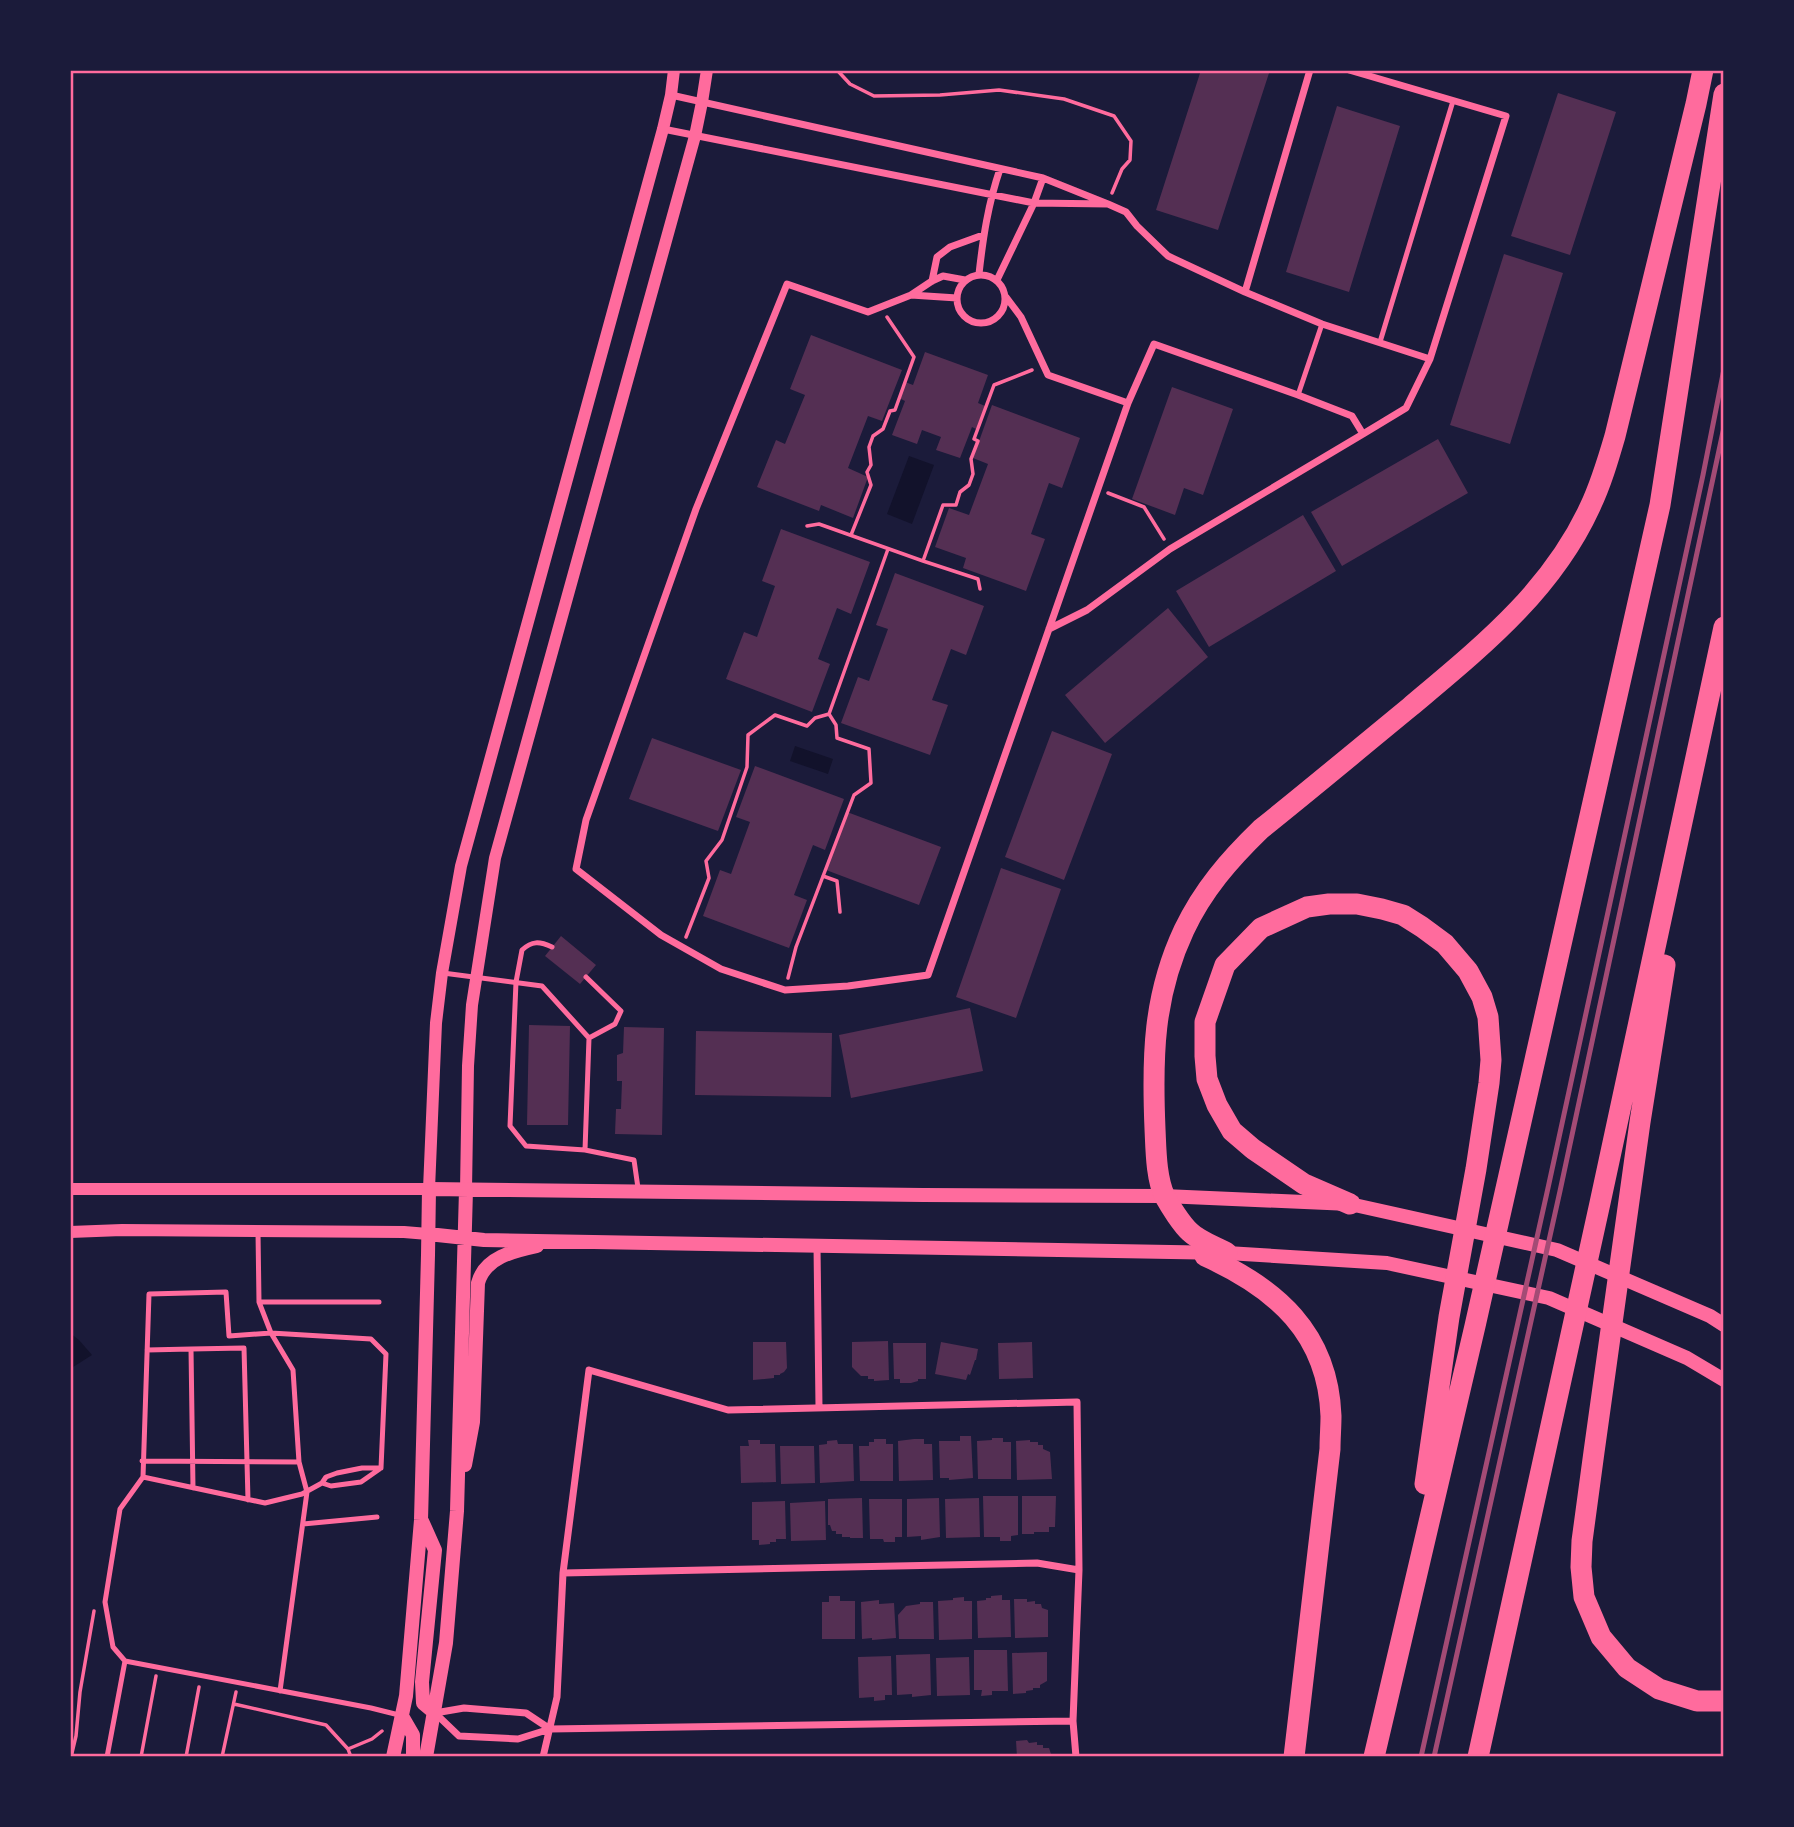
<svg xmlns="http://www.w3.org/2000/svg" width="1794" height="1827" font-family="'Exo 2',sans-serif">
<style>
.water{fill:#12122b}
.building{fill:#542f53}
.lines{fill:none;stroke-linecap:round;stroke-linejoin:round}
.path{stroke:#ff6b9d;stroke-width:3.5}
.service{stroke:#ff6b9d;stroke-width:5}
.minor{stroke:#ff6b9d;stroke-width:7}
.tertiary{stroke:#ff6b9d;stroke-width:12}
.secondary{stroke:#ff6b9d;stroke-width:14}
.motorway{stroke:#ff6b9d;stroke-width:21}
.rail{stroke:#a44b75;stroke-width:5}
.neatline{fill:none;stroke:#ff6b9d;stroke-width:2.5}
</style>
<rect width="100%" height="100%" fill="#1b1b3a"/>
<path class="water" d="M 909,456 L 934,465 L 912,524 L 887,514 Z
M 795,746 L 833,759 L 828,774 L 790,761 Z
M 70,1333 L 79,1340 L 92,1355 L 70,1369 Z"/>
<path class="building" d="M 1201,70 L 1270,70 L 1218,230 L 1156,210 Z
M 1558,93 L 1616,112 L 1570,255 L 1511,236 Z
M 1337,106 L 1400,126 L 1349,292 L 1286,272 Z
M 1504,254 L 1563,273 L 1510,444 L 1450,425 Z
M 811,335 L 902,370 L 882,421 L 868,416 L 848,468 L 868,477 L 853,518 L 821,505 L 819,511 L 757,487 L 776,440 L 785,444 L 805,395 L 790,389 Z
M 925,352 L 988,375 L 978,403 L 985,406 L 976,429 L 972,427 L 960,458 L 936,450 L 941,437 L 922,430 L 917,444 L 892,435 L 905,401 L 899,398 L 905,382 L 913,385 Z
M 1172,387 L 1233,409 L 1203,495 L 1184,488 L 1175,515 L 1132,499 Z
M 992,405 L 1080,438 L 1062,488 L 1049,483 L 1031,534 L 1045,539 L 1026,591 L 963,568 L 966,558 L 935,547 L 949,508 L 969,515 L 988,464 L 973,458 Z
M 1438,439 L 1468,493 L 1342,566 L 1311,512 Z
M 1303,515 L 1336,571 L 1209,647 L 1176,591 Z
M 781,529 L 870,562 L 851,614 L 837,608 L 818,659 L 830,664 L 812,712 L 726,679 L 744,632 L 757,637 L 775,586 L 762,581 Z
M 895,573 L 984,606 L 966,655 L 951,649 L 932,700 L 948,705 L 930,755 L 841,723 L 858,677 L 869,681 L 888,629 L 876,625 Z
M 1168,608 L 1208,657 L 1105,743 L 1065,695 Z
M 1052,731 L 1112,754 L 1064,880 L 1005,857 Z
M 652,738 L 741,770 L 718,831 L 629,799 Z
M 755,766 L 844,799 L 825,850 L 813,845 L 794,895 L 807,900 L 789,948 L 703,916 L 720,870 L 731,874 L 750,822 L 736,817 Z
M 847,812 L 941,847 L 919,905 L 826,870 Z
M 1001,868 L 1061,889 L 1016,1018 L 956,997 Z
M 561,936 L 596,965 L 580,984 L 545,956 Z
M 970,1008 L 983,1071 L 851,1098 L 839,1035 Z
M 529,1025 L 570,1026 L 568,1125 L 527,1125 Z
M 624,1027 L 664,1028 L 662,1135 L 615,1134 L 616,1109 L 621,1109 L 622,1081 L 617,1081 L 617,1055 L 623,1053 Z
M 696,1031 L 832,1033 L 831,1097 L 695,1095 Z
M 888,1341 L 889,1380 L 874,1381 L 874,1379 L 868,1379 L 868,1376 L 861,1376 L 852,1367 L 852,1342 Z
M 753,1342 L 786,1342 L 787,1368 L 784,1372 L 780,1374 L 780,1375 L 774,1375 L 774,1378 L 753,1380 Z
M 941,1342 L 978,1349 L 976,1360 L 975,1360 L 970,1375 L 968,1374 L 966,1380 L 935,1374 Z
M 1032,1342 L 1033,1378 L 999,1379 L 998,1343 Z
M 893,1343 L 926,1343 L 926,1379 L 918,1379 L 918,1381 L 911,1383 L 900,1383 L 900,1379 L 894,1379 Z
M 960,1436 L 971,1436 L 973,1478 L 949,1480 L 949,1478 L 940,1478 L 939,1441 L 960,1441 Z
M 992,1438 L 1003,1438 L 1003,1442 L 1011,1442 L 1011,1479 L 978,1479 L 977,1441 L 992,1440 Z
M 874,1439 L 886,1439 L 886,1444 L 893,1444 L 893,1481 L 860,1481 L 859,1446 L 869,1446 L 869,1442 L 874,1442 Z
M 914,1439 L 924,1439 L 924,1444 L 932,1444 L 933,1480 L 899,1481 L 898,1441 Z
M 748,1440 L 760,1440 L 760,1444 L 775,1444 L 776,1482 L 741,1483 L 740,1446 L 749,1446 Z
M 837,1440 L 838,1444 L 853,1444 L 854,1481 L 820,1483 L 819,1445 L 827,1444 L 827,1441 Z
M 1030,1440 L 1030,1442 L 1038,1442 L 1038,1445 L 1043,1445 L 1043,1449 L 1050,1452 L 1052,1479 L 1017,1480 L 1016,1441 Z
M 780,1446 L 814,1446 L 815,1483 L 781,1484 Z
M 983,1496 L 1018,1496 L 1018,1535 L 1011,1536 L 1011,1541 L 1000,1541 L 1000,1537 L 984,1537 Z
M 1022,1496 L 1056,1496 L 1055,1527 L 1049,1527 L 1049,1532 L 1034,1532 L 1034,1534 L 1022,1534 Z
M 862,1498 L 863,1538 L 850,1538 L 850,1537 L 842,1537 L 842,1534 L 836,1534 L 836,1531 L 832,1531 L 830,1525 L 828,1525 L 828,1499 Z
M 939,1498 L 940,1537 L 921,1540 L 921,1536 L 907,1537 L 907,1499 Z
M 979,1498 L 980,1537 L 946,1538 L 945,1499 Z
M 869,1499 L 902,1499 L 902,1537 L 895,1537 L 895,1542 L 884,1542 L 883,1539 L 870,1539 Z
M 785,1501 L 786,1539 L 776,1539 L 776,1542 L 770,1542 L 770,1544 L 759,1545 L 759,1540 L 752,1540 L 752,1502 Z
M 825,1501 L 826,1540 L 791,1541 L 790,1503 Z
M 1002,1595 L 1002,1600 L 1010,1600 L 1011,1637 L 978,1638 L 977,1601 L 986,1600 L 986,1598 L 991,1598 L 991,1596 Z
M 829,1596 L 840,1596 L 840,1601 L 855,1601 L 855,1639 L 822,1639 L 822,1602 L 829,1602 Z
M 964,1597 L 964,1601 L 972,1601 L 972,1639 L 939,1640 L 938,1601 L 953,1600 L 953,1598 Z
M 1014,1599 L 1027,1599 L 1027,1602 L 1035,1601 L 1035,1604 L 1041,1604 L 1042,1608 L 1048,1610 L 1048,1637 L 1015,1638 Z
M 879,1600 L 879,1604 L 894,1603 L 896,1638 L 872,1640 L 872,1638 L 862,1639 L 861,1602 Z
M 920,1602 L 933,1602 L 934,1639 L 899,1639 L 898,1615 L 906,1606 L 920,1604 Z
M 974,1650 L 1007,1650 L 1008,1691 L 992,1691 L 992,1695 L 981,1696 L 982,1690 L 974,1690 Z
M 1047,1652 L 1047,1681 L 1040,1685 L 1040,1688 L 1033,1688 L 1033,1690 L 1026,1691 L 1026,1693 L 1013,1694 L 1012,1653 Z
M 930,1654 L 931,1695 L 912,1697 L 912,1694 L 897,1695 L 896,1655 Z
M 891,1656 L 892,1695 L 885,1695 L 885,1700 L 874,1701 L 874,1697 L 859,1698 L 858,1657 Z
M 969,1657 L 970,1695 L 937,1696 L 936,1658 Z
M 1027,1740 L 1029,1743 L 1037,1742 L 1037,1745 L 1043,1745 L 1043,1748 L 1049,1748 L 1052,1757 L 1017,1757 L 1016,1741 Z"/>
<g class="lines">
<path class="path" d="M 837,70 L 850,84 L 874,96 L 940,95 L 999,90 L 1064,99 L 1114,116 L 1131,141 L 1130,160 L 1122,169 L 1112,193
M 1108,493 L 1144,507 L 1164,539
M 807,526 L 819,524 L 923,561 L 943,505 L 956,505 L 960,492 L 969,485 L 973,474 L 971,459 L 978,441 L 974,439 L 994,385 L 1032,370
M 851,535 L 871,485 L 867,472 L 871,465 L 869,447 L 873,436 L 883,429 L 890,411 L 895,410 L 914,357 L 887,317
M 923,561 L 978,579 L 980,589
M 823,876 L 837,881 L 840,912
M 686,937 L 709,878 L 706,861 L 722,840 L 747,767 L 748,735 L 775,715 L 807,726 L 815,718 L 829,714 L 888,549
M 788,978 L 796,947 L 854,795 L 871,783 L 869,749 L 837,738 L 836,725 L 829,714
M 234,1704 L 326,1725 L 348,1749
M 71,1757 L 76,1736 L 80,1692 L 94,1611
M 141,1757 L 156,1676
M 186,1757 L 199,1687
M 222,1757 L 236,1692
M 351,1757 L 348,1749 L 372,1739 L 382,1731"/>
<path class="service" d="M 1380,342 L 1453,101
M 1298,395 L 1322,324
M 552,947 C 539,941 532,941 522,950 L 516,982 L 510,1126 L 526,1146 L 585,1150
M 443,973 L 542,986 L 589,1038 L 585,1150 L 634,1160 L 638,1188
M 586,977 L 621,1011 L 615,1024 L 589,1038
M 258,1232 L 259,1302
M 191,1349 L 244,1348 L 248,1500
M 147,1350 L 191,1349 L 193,1488
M 142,1461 L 299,1462
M 143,1477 L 265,1503 L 302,1494 L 322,1483 L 326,1477 L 337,1473 L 362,1468 L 381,1468
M 303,1524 L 377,1517
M 125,1661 L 113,1647 L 105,1602 L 120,1509 L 143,1477 L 149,1294 L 226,1292 L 229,1336 L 271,1333 L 371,1339 L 386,1354 L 381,1468 L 361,1482 L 331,1486 L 322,1483
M 280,1691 L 307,1492 L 299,1462 L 293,1370 L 271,1333 L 259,1302 L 379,1302
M 107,1757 L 125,1661 L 371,1708 L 399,1715"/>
<path class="minor" d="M 1349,70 L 1506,116 L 1430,359 L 1406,408 L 1363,434
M 663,129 L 1034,203 L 1108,204 L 1043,178 L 671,95
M 1108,204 L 1126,212 L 1137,226 L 1168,256 L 1245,292 L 1322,324 L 1430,359
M 979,274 C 983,238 988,204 1000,169
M957 299a24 24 0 1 1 48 0a24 24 0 1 1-48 0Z
M 965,280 L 943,276 L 932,281 L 911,295 L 868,312 L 787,284 L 696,509 L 586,820 L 576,869 L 661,935 L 721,969 L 785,990 L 848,986 L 928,975 L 1128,403 L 1048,375 L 1021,317 L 1006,297
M 997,280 L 1034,203 L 1043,178
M 932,281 L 937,257 L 950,247 L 983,235
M 1245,292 L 1310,70
M 911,295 L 957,298
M 1049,629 L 1087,610 L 1170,549 L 1363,434 L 1352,416 L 1298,395 L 1154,344 L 1128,403
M 817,1246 L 819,1407
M 563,1573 L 1037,1563 L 1079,1570
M 435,1713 L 459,1736 L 518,1739 L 550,1729 L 1073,1721
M 435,1713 L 464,1708 L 526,1713 L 550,1729
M 543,1757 L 557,1697 L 563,1573 L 589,1370 L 728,1410 L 1077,1402 L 1079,1570 L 1073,1721 L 1076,1757"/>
<path class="tertiary" d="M 70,1189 L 429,1189 L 436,1023 L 442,973 L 461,866 L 663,129 L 671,95 L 674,70
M 466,1190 L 468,1066 L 472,1005 L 495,858 L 695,136 L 702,102 L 707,70
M 70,1232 L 122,1230 L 404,1232 L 428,1234"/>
<path class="secondary" d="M 428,1234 L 484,1240 L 1227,1253 L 1387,1263 L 1549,1298 L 1687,1358 L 1724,1380
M 465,1465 L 473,1422 L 478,1283 C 485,1257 514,1251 537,1246
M 422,1521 L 435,1550 L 422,1682 L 423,1703 L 435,1713
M 402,1716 L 413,1735 L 413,1757
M 393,1757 L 406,1696 L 421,1520 L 428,1255 L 429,1189 L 923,1195 L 1164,1196 L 1350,1204 L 1557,1250 L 1710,1316 L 1724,1325
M 426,1757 L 446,1643 L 457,1511 L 466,1190"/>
<path class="motorway" d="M 1665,965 L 1640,1122 L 1594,1452 L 1582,1541 L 1581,1567 L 1584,1597 L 1601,1637 L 1627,1668 L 1659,1689 L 1697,1701 L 1724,1701
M 1350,1204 L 1304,1184 L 1253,1149 L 1232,1131 L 1217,1105 L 1207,1079 L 1205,1056 L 1205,1022 L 1225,965 L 1261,928 L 1307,907 L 1329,904 L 1357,904 L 1382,909 L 1403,915 L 1422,927 L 1445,944 L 1468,971 L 1482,997 L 1488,1017 L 1491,1060 L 1489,1083 L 1476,1169 L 1449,1317 L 1425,1484
M 1227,1253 C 1216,1247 1199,1241 1190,1232 C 1182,1225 1170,1206 1165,1197 C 1156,1178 1156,1150 1155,1129 C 1152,1057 1153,996 1184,930 C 1203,890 1229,860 1261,829 C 1311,789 1360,748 1410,707 C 1480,648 1551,592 1590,507 C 1601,484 1608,460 1615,436 L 1696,104 L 1703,70
M 1205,1256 C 1276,1288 1328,1333 1331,1416 C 1331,1427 1330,1438 1330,1449 L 1294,1757
M 1374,1757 L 1475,1326 L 1660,505 L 1724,94
M 1478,1757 L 1600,1203 L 1724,627"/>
<path class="rail" d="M 1421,1757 L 1548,1188 L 1703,475 L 1724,369
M 1434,1757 L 1560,1191 L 1724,427"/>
</g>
<rect width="1794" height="1827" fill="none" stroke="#1b1b3a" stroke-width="144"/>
<rect x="72" y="72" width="1650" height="1683" class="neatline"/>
</svg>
